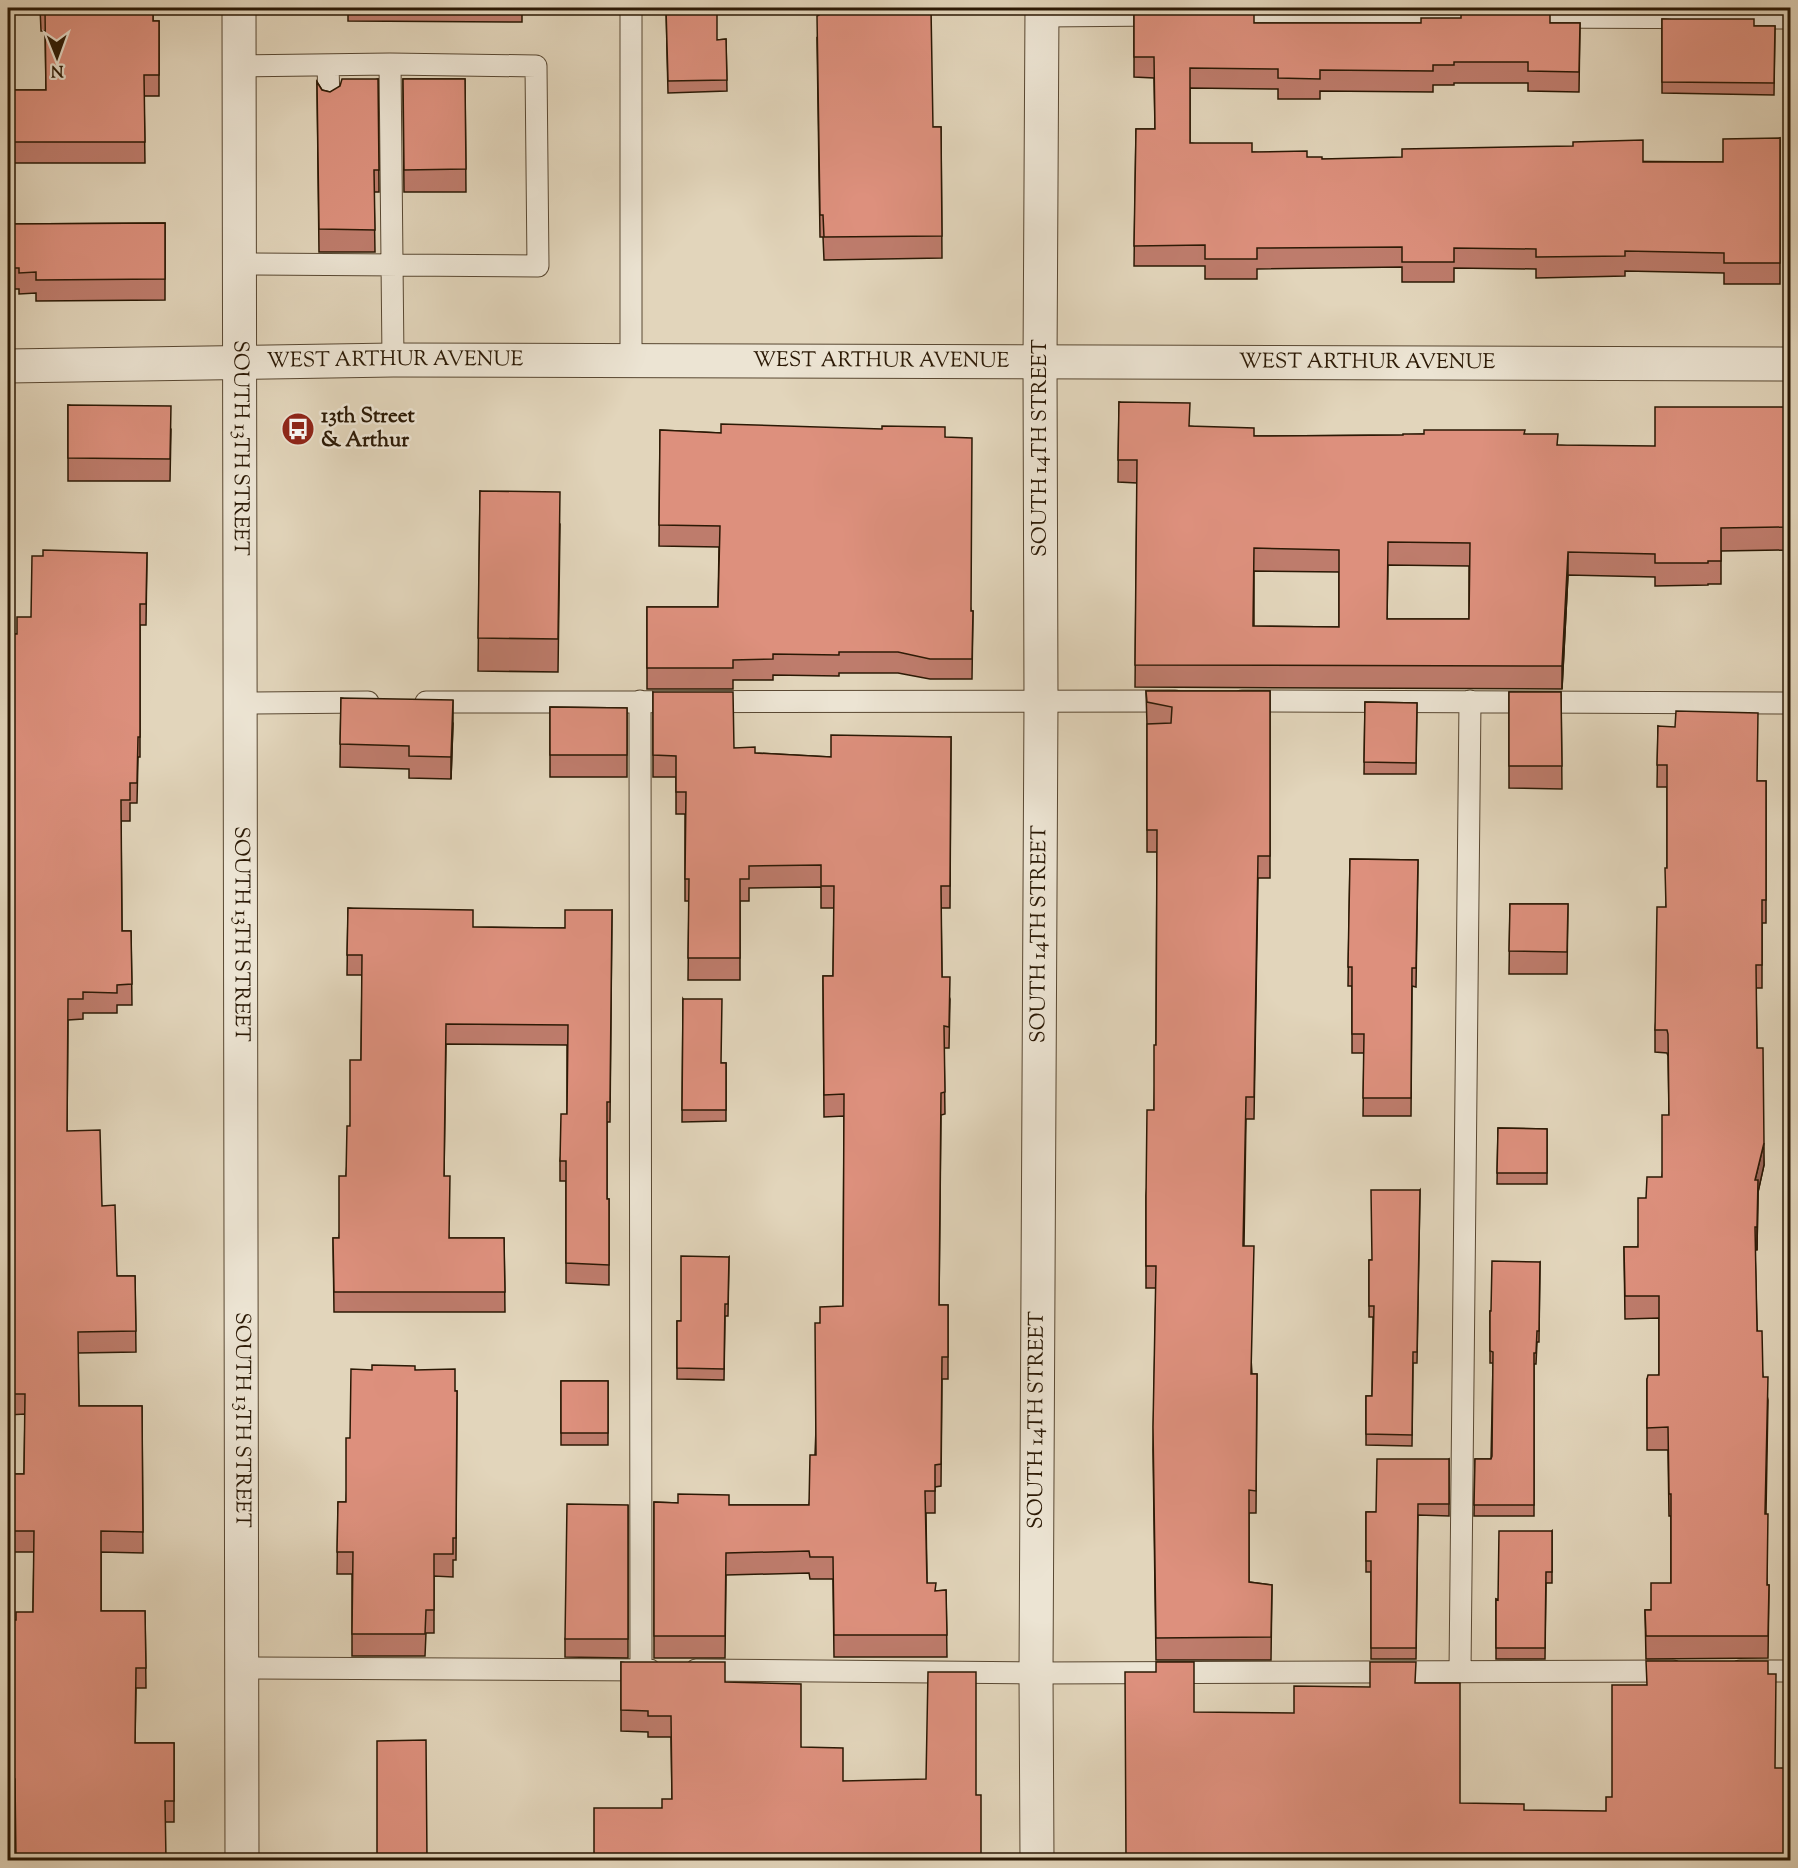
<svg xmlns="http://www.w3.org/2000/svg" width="1798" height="1868" font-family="'Sorts Mill Goudy',serif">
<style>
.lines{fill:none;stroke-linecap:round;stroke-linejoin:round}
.service-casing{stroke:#594832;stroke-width:23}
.minor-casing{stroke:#594832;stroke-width:35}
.tertiary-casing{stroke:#594832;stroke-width:35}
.service{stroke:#ece4d3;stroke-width:21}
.minor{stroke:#ece4d3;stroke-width:33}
.tertiary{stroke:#ece4d3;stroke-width:33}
.wall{fill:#be7c6c;stroke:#2b1905;stroke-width:1.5;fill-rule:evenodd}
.shaded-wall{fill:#9b6558;stroke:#2b1905;stroke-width:1.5}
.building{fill:#dd907d;stroke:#2b1905;stroke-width:1.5;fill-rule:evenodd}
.labels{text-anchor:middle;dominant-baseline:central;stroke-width:5;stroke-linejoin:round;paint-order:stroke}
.street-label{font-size:21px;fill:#2b1905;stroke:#ece4d3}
.poi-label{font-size:21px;font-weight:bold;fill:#2b1905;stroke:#ece4d3;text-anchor:start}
</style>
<rect width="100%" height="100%" fill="#e2d5bb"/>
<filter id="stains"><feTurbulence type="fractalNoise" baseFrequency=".00333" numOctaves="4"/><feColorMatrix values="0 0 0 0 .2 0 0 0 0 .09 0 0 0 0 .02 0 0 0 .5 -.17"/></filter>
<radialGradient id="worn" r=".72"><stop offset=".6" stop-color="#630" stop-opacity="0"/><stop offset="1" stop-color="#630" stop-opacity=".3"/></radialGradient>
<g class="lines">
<g class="service-casing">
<path id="service" d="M 1042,16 L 1163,15
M 1227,16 L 1490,17
M 1521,17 L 1790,18
M 328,65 L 329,102
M 240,66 L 390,64
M 240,264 L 538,266 L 536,66 L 390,64 L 393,360
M 631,360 L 631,8
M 640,701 L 641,1670
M 1242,701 L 1790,703
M 426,702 L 1175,701
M 242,703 L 368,702
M 242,1668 L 650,1670
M 696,1670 L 1036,1673 L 1673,1671
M 1740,1671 L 1790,1671
M 1460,1672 L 1470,701"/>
</g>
<g class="minor-casing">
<g id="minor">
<path id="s1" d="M 8,366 L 393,360 L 1790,364"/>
<path id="s2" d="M 1037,1860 L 1036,1673 L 1041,701 L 1040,362 L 1042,8"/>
</g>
</g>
<g class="tertiary-casing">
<g id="tertiary">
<path id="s3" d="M 239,8 L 242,1860"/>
</g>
</g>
<use href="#service" class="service"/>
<use href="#minor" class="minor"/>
<use href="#tertiary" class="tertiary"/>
</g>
<path class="wall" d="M 8,8 L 153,8 L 153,21 L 159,21 L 159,96 L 144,96 L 145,163 L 8,163 L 8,90 L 46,90 L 45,31 L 41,31 L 40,8 L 8,9 Z
M 348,8 L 522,8 L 522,22 L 348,21 Z
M 666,8 L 717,40 L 726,39 L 727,91 L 668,93 Z
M 1134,9 L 1254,23 L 1580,23 L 1579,92 L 1528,91 L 1528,83 L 1454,83 L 1454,85 L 1433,85 L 1433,92 L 1320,91 L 1320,99 L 1278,99 L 1278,89 L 1190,88 L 1190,143 L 1252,152 L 1322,159 L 1723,162 L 1780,138 L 1780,284 L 1724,284 L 1724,273 L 1625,271 L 1625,276 L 1536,278 L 1536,269 L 1454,268 L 1454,282 L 1402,282 L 1402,267 L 1257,269 L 1257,279 L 1205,279 L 1205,266 L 1134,266 L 1136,129 L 1155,129 L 1154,78 L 1134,77 Z
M 1662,19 L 1754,26 L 1775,26 L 1774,95 L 1662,93 Z
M 817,38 L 933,127 L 941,127 L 942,258 L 824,260 L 823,237 L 820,237 Z
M 378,79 L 379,192 L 374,192 L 375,252 L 319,252 L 317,82 L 322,90 L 330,92 Z
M 403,79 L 465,79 L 466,192 L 404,192 Z
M 165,223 L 165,300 L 36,301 L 36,293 L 19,294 L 19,289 L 8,289 L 8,224 Z
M 1119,402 L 1190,426 L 1254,436 L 1403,435 L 1424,434 L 1524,434 L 1558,445 L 1790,464 L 1790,487 L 1787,487 L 1787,550 L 1721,551 L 1721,584 L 1708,584 L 1708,585 L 1655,586 L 1655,577 L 1568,575 L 1562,689 L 1135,687 L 1137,483 L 1118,482 ZM 1388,565 L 1469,566 L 1469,619 L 1387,619 ZM 1254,571 L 1339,572 L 1339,627 L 1254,626 Z
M 68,405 L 171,429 L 170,481 L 68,481 Z
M 660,430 L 721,433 L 945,437 L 971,611 L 973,611 L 972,679 L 930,679 L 898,673 L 839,673 L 839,676 L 773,675 L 773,680 L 733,680 L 733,689 L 647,689 L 647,607 L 718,607 L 719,547 L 659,546 Z
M 480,491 L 560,524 L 558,672 L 478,671 Z
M 147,553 L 146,625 L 140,625 L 140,757 L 138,757 L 137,803 L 130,803 L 130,821 L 121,821 L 122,931 L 131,931 L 132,1005 L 117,1005 L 117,1013 L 83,1013 L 83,1019 L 68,1020 L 67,1131 L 102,1206 L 117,1276 L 135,1276 L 136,1352 L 78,1353 L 79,1406 L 142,1406 L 143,1553 L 101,1552 L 101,1611 L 145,1611 L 146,1688 L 136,1688 L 135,1743 L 174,1743 L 174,1822 L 166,1822 L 15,1800 L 8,1800 L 8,1620 L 16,1620 L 33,1612 L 34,1552 L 8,1552 L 8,1474 L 24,1474 L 25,1414 L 8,1415 L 8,634 L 17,634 L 31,617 Z
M 1146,691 L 1270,691 L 1270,878 L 1258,878 L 1254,1119 L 1246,1119 L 1244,1246 L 1252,1374 L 1257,1374 L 1256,1513 L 1249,1513 L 1249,1582 L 1272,1585 L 1271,1660 L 1156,1660 L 1153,1450 L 1156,1288 L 1146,1288 L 1146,1196 L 1154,1110 L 1156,1045 L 1157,852 L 1147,852 L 1147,725 Z
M 653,692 L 734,748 L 755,753 L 831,757 L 951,737 L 950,908 L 941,908 L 942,977 L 950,999 L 949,1048 L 944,1048 L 945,1114 L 941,1115 L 939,1305 L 948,1305 L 948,1379 L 942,1379 L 941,1486 L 935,1487 L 935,1513 L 926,1513 L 927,1583 L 936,1591 L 946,1590 L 947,1657 L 834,1657 L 833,1579 L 810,1579 L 809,1573 L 726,1575 L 725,1658 L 654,1658 L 654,1502 L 729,1505 L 809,1505 L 815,1455 L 820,1323 L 843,1306 L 844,1116 L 824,1117 L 823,976 L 833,976 L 834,908 L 821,908 L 821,887 L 749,888 L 749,901 L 740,901 L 740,980 L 688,980 L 689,901 L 685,901 L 685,814 L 676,814 L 676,777 L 653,777 Z
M 1509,692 L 1561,692 L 1562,789 L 1509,788 Z
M 341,698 L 453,723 L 451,779 L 409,778 L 409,769 L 340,767 Z
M 1365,702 L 1417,703 L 1416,774 L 1364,774 Z
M 550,707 L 627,708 L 627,777 L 550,777 Z
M 1658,726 L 1757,781 L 1766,781 L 1766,923 L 1762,923 L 1762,988 L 1756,988 L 1757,1048 L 1764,1165 L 1758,1192 L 1757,1250 L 1755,1250 L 1757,1328 L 1763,1377 L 1768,1400 L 1766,1514 L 1767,1585 L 1769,1585 L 1768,1658 L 1646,1659 L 1645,1610 L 1651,1610 L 1671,1583 L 1671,1516 L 1669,1516 L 1668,1450 L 1647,1450 L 1647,1379 L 1659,1375 L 1659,1318 L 1625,1319 L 1624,1247 L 1638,1247 L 1646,1198 L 1662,1177 L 1669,1115 L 1668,1056 L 1667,1053 L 1655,1052 L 1655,1030 L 1666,907 L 1667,868 L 1667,787 L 1657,787 Z
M 1350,859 L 1418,860 L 1416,987 L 1412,986 L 1411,1116 L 1363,1116 L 1364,1053 L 1352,1053 L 1352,986 L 1348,986 Z
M 1510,904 L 1568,904 L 1567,974 L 1509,974 Z
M 348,908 L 473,927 L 565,928 L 612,910 L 610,1122 L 607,1122 L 607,1199 L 609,1199 L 609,1285 L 566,1283 L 566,1181 L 560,1181 L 560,1161 L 567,1114 L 567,1045 L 446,1044 L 444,1176 L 449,1238 L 504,1238 L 505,1312 L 334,1312 L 333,1238 L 339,1238 L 346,1176 L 350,1126 L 361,1060 L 362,975 L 347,975 Z
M 683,999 L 721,1063 L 726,1063 L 726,1121 L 682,1122 Z
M 1498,1128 L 1547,1129 L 1547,1184 L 1497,1184 Z
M 1420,1190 L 1417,1363 L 1413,1363 L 1412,1446 L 1366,1445 L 1366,1396 L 1372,1396 L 1373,1317 L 1369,1317 L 1369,1260 L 1372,1260 Z
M 729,1257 L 728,1316 L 725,1316 L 724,1380 L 677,1379 L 677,1321 L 681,1321 Z
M 1540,1262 L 1539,1342 L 1537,1342 L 1536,1364 L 1534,1364 L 1534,1516 L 1474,1516 L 1475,1459 L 1491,1459 L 1493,1363 L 1490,1363 L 1490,1311 L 1491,1311 Z
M 415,1370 L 455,1391 L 457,1391 L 456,1560 L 453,1560 L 453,1577 L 434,1576 L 434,1633 L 426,1633 L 425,1656 L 352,1656 L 352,1574 L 337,1574 L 338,1502 L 346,1502 L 350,1438 Z
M 561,1381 L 608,1381 L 608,1445 L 561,1445 Z
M 1449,1459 L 1449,1516 L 1418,1515 L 1416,1659 L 1371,1659 L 1371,1572 L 1366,1572 L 1366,1512 L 1376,1512 Z
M 628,1505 L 628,1658 L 565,1657 L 565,1639 Z
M 1552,1531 L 1552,1583 L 1546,1583 L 1545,1659 L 1496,1659 L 1496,1599 L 1498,1600 Z
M 621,1662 L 725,1682 L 801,1747 L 843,1781 L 976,1795 L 662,1808 L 672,1799 L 671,1737 L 648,1737 L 648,1732 L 621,1731 Z"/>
<path class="shaded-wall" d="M 1568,552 L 1568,575 L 1562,689 L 1562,666 Z
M 453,700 L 453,723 L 451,779 L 451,757 Z
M 1764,1143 L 1764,1165 L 1758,1192 L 1757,1250 L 1757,1192 L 1755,1180 Z"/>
<path class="building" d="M 41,8 L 153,8 L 153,21 L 159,21 L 159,75 L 144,75 L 145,142 L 8,142 L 8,90 L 46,90 L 45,10 L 41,10 Z
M 666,8 L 717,8 L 717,40 L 726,39 L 727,80 L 668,81 Z
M 819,8 L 931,8 L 933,127 L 941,127 L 942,236 L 824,237 L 823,215 L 820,215 L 817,16 L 819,15 Z
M 1134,9 L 1254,9 L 1254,23 L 1421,23 L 1421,18 L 1461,18 L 1461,12 L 1499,12 L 1499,9 L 1550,10 L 1550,23 L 1580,23 L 1579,72 L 1528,71 L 1528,62 L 1454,62 L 1454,65 L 1433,65 L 1433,71 L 1320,70 L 1320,79 L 1278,78 L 1278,69 L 1190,68 L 1190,143 L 1252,143 L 1252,152 L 1307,151 L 1307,157 L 1322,157 L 1322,159 L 1402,157 L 1402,149 L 1573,146 L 1573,142 L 1643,140 L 1643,162 L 1723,162 L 1723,139 L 1780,138 L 1780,263 L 1724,263 L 1724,253 L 1625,251 L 1625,256 L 1536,257 L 1536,249 L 1454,248 L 1454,262 L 1402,262 L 1402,247 L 1257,248 L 1257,259 L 1205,259 L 1205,245 L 1134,246 L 1136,129 L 1155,129 L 1154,57 L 1134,57 Z
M 1662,19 L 1754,19 L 1754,26 L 1775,26 L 1774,83 L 1662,82 Z
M 342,79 L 378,79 L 379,170 L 374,170 L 375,230 L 319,229 L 317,82 L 322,90 L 330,92 L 340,86 Z
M 403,79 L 465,79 L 466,169 L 404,170 Z
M 165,223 L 165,279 L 36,280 L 36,272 L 19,273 L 19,268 L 8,268 L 8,224 Z
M 1119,402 L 1190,403 L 1189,426 L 1254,428 L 1254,436 L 1403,435 L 1403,434 L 1424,434 L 1424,430 L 1525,430 L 1524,434 L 1558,434 L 1557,445 L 1655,446 L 1655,407 L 1788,407 L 1790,464 L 1787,464 L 1787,527 L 1721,528 L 1721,561 L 1708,561 L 1708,563 L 1655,563 L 1655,554 L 1568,552 L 1562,666 L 1135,665 L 1137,460 L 1118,460 ZM 1388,542 L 1470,543 L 1469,619 L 1387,619 ZM 1254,548 L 1339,550 L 1339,627 L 1253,626 Z
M 68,405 L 171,406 L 170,459 L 68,458 Z
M 721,424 L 882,429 L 882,426 L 945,427 L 945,437 L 972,438 L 971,611 L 973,611 L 972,659 L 930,659 L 898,652 L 839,652 L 839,655 L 773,654 L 773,659 L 733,660 L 733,668 L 647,668 L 647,607 L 718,607 L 720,526 L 659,525 L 660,430 L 721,433 Z
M 480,491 L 560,492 L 558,639 L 478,638 Z
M 43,550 L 147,553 L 146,604 L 140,604 L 140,737 L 138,737 L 137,783 L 130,783 L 130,800 L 121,800 L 122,931 L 131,931 L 132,984 L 117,985 L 117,993 L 83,992 L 83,999 L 68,999 L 67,1131 L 100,1130 L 102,1206 L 115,1205 L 117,1276 L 135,1276 L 136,1331 L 78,1332 L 79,1406 L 142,1406 L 143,1532 L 101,1531 L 101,1611 L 145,1611 L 146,1668 L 136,1668 L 135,1743 L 174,1743 L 174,1801 L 165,1801 L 166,1860 L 16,1860 L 15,1779 L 8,1779 L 8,1620 L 16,1620 L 16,1612 L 33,1612 L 34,1531 L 8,1531 L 8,1474 L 24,1474 L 25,1394 L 8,1394 L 8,634 L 17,634 L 17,617 L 31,617 L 32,556 L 43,556 Z
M 1146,691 L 1270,691 L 1270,856 L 1258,856 L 1254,1097 L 1246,1097 L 1243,1246 L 1254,1246 L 1251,1374 L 1257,1374 L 1256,1491 L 1249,1490 L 1249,1582 L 1272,1585 L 1271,1637 L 1156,1638 L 1153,1427 L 1156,1266 L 1146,1266 L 1146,1196 L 1147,1110 L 1154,1110 L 1154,1045 L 1156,1045 L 1157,830 L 1147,830 L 1147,724 L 1171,723 L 1172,707 L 1147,702 Z
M 653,692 L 733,692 L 734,748 L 755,747 L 755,753 L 831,757 L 831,735 L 951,737 L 950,886 L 941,886 L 942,977 L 950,977 L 949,1027 L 944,1026 L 945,1092 L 941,1093 L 939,1305 L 948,1305 L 948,1357 L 942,1357 L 941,1464 L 935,1465 L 935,1491 L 925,1491 L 927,1583 L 936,1583 L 935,1591 L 946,1590 L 947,1635 L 834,1635 L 833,1557 L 810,1557 L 809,1551 L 726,1553 L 725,1636 L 654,1636 L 654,1502 L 678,1503 L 678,1494 L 729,1495 L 729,1505 L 809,1505 L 810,1455 L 816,1455 L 815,1323 L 820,1323 L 820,1307 L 843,1306 L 844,1094 L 824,1095 L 823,976 L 833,976 L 834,886 L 821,886 L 821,865 L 749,866 L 749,879 L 740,879 L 740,958 L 688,958 L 689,879 L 685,879 L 686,792 L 676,792 L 676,756 L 653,755 Z
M 1509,692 L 1561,692 L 1562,766 L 1509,766 Z
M 341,698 L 453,700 L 451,757 L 409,756 L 409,746 L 340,744 Z
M 1365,702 L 1417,703 L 1416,763 L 1364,762 Z
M 550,707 L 627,708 L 627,755 L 550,755 Z
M 1676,711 L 1758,713 L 1757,781 L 1766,781 L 1766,900 L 1762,900 L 1762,965 L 1756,965 L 1757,1048 L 1763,1048 L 1764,1143 L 1755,1180 L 1758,1180 L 1757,1227 L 1755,1227 L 1757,1328 L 1757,1331 L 1762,1331 L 1763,1377 L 1768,1377 L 1765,1514 L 1768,1514 L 1767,1585 L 1769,1585 L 1768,1636 L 1646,1636 L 1645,1610 L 1651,1610 L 1651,1583 L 1671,1583 L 1671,1494 L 1669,1494 L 1668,1427 L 1647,1428 L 1647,1379 L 1648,1375 L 1659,1375 L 1659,1296 L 1625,1296 L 1624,1247 L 1638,1247 L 1638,1198 L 1646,1198 L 1647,1177 L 1662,1177 L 1662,1115 L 1669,1115 L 1668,1034 L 1667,1030 L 1655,1030 L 1657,907 L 1666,907 L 1665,868 L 1667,868 L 1667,765 L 1657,765 L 1658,726 L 1675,727 Z
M 1350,859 L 1418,860 L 1416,968 L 1412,968 L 1411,1098 L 1363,1098 L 1364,1034 L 1352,1034 L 1352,967 L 1348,967 Z
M 1510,904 L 1568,904 L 1567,952 L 1509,951 Z
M 348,908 L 473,910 L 473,927 L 565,928 L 565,910 L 612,910 L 610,1102 L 607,1102 L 607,1199 L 609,1199 L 609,1265 L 566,1263 L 566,1161 L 560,1161 L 561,1114 L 567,1114 L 568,1025 L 446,1024 L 444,1176 L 450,1176 L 449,1238 L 504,1238 L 505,1292 L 334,1292 L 333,1238 L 339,1238 L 339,1176 L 346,1176 L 347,1126 L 350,1126 L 350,1060 L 361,1060 L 362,955 L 347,955 Z
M 683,999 L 722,999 L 721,1063 L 726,1063 L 726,1110 L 682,1110 Z
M 1498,1128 L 1547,1129 L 1547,1173 L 1497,1173 Z
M 1371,1190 L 1420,1190 L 1417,1352 L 1413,1352 L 1412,1435 L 1366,1434 L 1366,1396 L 1372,1396 L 1374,1306 L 1369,1306 L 1369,1260 L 1372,1260 Z
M 681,1256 L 729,1257 L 728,1304 L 725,1304 L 724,1369 L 677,1368 L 677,1321 L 681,1321 Z
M 1492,1261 L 1540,1262 L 1539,1331 L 1537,1331 L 1536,1353 L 1534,1353 L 1534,1505 L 1474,1505 L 1475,1459 L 1491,1459 L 1492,1456 L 1493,1352 L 1490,1351 L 1490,1311 L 1491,1311 Z
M 372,1365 L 415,1366 L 415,1370 L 455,1369 L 455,1391 L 457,1391 L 456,1538 L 453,1538 L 453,1554 L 434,1554 L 434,1610 L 426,1610 L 425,1634 L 352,1634 L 353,1552 L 337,1552 L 338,1502 L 346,1502 L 346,1438 L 350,1438 L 351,1369 L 372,1370 Z
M 561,1381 L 608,1381 L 608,1433 L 561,1433 Z
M 1377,1459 L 1449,1459 L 1449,1504 L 1418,1504 L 1416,1648 L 1371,1648 L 1371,1561 L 1366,1561 L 1366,1512 L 1376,1512 Z
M 567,1504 L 628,1505 L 628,1639 L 565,1639 Z
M 1499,1531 L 1552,1531 L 1552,1572 L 1546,1572 L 1545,1648 L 1496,1648 L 1496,1599 L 1498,1600 Z
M 1646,1661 L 1768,1661 L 1768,1674 L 1776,1674 L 1775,1768 L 1789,1768 L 1789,1834 L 1791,1834 L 1791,1860 L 1126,1860 L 1125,1672 L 1156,1672 L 1156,1662 L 1194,1662 L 1194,1712 L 1294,1713 L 1294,1686 L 1370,1687 L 1370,1662 L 1416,1662 L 1415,1683 L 1460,1683 L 1460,1803 L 1524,1804 L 1524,1810 L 1606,1811 L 1606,1797 L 1612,1797 L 1612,1685 L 1647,1685 Z
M 621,1662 L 725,1662 L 725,1682 L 801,1684 L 801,1747 L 843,1748 L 843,1781 L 926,1779 L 928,1672 L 976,1672 L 976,1795 L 981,1795 L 981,1860 L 594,1860 L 594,1808 L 662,1808 L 662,1799 L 672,1799 L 671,1716 L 648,1716 L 648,1711 L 621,1710 Z
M 426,1740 L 427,1860 L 377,1860 L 377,1741 Z"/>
<defs>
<g id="bus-disc" transform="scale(1.725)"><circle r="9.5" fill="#8f2418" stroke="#ece4d3"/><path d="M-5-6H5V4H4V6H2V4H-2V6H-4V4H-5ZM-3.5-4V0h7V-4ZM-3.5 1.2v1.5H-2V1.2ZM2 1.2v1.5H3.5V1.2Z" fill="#fff"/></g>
</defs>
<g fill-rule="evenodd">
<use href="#bus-disc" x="298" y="429"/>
</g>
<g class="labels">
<g class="street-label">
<text stroke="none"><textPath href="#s1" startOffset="387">WEST ARTHUR AVENUE</textPath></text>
<text stroke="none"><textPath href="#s1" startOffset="873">WEST ARTHUR AVENUE</textPath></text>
<text stroke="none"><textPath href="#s1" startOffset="1359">WEST ARTHUR AVENUE</textPath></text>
<text stroke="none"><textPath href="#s3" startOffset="440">SOUTH 13TH STREET</textPath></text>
<text transform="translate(1041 448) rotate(-90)">SOUTH 14TH STREET</text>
<text stroke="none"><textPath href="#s3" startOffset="926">SOUTH 13TH STREET</textPath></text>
<text stroke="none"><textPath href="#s2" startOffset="926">SOUTH 14TH STREET</textPath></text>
<text stroke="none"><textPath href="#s3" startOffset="1412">SOUTH 13TH STREET</textPath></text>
<text stroke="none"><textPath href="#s2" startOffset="440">SOUTH 14TH STREET</textPath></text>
</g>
<g class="poi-label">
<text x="321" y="417">13th Street<tspan x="321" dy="24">&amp; Arthur</tspan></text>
</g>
</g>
<rect width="1798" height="1868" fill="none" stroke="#e2d5bb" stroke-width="30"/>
<rect x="9" y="9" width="1780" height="1850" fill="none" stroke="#2b1905" stroke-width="3"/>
<rect x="15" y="15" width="1768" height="1838" fill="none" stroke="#2b1905" stroke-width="1.5"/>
<g transform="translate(57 57) rotate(179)" stroke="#ece4d3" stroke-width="4.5" paint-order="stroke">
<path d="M0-4.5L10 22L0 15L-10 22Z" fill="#2b1905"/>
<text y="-9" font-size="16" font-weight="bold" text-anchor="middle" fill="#2b1905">N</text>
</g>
<rect width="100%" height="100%" filter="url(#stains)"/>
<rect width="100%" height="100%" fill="url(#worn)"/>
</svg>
